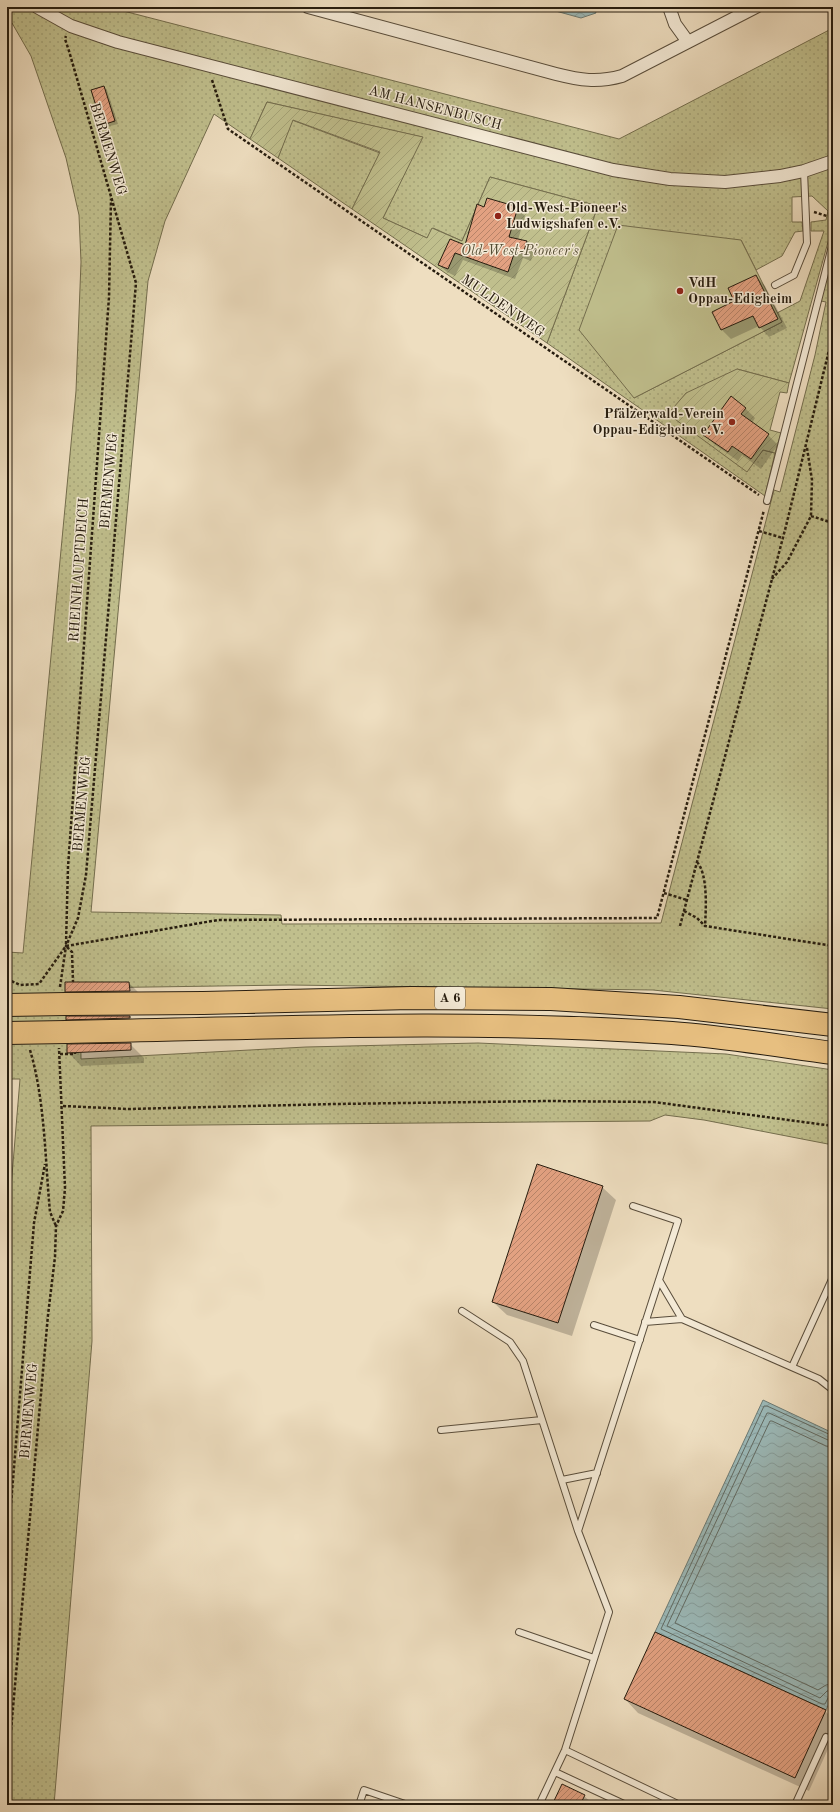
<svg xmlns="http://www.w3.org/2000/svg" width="840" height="1812" font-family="'Old Standard TT',serif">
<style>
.grass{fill:url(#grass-dots);stroke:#746e4e;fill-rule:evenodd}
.garden{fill:url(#garden-furrows);stroke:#746e4e}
.pitch{fill:#c0bf8d;stroke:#746e4e}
.water{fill:url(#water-waves);stroke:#6d7c76}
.shadow{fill:#0003}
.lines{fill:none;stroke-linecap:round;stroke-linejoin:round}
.shore{stroke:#626c65;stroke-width:1}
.building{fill:url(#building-hatch);stroke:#271d0f}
.lane-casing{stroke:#594d3b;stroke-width:8}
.street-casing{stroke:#594d3b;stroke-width:14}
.highway-casing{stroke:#271d0f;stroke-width:24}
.path{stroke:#271d0f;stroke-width:2.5;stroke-dasharray:3 2;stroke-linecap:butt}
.lane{stroke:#f4ead6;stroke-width:6}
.street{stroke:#f4ead6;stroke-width:12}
.highway{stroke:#e7bf80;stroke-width:22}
.highway-bridge-casing{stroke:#271d0f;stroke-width:24;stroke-linecap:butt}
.highway-bridge{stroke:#e7bf80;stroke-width:22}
.poi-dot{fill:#8f2418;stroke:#f4ead6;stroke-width:1.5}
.labels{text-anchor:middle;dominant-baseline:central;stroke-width:3;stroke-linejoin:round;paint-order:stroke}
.shield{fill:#f4ead6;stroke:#645a4b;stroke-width:1}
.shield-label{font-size:13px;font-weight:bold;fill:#271d0f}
.street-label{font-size:14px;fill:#271d0f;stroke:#f4ead6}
.poi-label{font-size:14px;font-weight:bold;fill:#271d0f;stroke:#f4ead6;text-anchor:start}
.park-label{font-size:14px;font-style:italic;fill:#554e35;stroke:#f4ead6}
</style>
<defs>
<pattern id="grass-dots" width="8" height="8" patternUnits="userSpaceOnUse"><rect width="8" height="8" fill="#c0bf8d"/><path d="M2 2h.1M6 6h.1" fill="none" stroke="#a5a478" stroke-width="1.8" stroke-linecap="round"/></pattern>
<pattern id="garden-furrows" width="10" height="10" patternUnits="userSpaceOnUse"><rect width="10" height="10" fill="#c0bf8d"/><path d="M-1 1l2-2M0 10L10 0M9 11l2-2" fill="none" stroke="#a5a478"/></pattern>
<pattern id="water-waves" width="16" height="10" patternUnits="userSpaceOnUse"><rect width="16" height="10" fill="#9cbbbb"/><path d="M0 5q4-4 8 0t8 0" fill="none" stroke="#86a0a0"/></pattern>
<pattern id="building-hatch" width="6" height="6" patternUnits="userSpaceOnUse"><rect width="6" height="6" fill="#e2a181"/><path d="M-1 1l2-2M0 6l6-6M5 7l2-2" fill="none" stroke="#b78368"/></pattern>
</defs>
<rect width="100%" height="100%" fill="#eedec0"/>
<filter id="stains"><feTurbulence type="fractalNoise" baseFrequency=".005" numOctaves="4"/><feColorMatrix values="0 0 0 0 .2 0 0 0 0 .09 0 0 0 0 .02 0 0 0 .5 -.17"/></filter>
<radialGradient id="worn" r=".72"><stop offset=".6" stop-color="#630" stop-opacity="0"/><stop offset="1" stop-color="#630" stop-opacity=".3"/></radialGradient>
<path class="grass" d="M 7,7 L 108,7 L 619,139 L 833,28 L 833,224 L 789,383 L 737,369 L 747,471 L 763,450 L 775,453 L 765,496 L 547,343 L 598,206 L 490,177 L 462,241 L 433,228 L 427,238 L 383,218 L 422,137 L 267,102 L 250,139 L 214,114 L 165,221 L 148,281 L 91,912 L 281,915 L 282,924 L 661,923 L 774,490 L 780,492 L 815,355 L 826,302 L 821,301 L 833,251 L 833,929 L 828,949 L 833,950 L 833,1009 L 653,990 L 289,985 L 80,988 L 81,1059 L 306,1047 L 478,1043 L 726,1054 L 833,1070 L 833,1145 L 704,1120 L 665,1115 L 650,1121 L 91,1126 L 92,1341 L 54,1805 L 7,1805 L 7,1236 L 20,1079 L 7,1079 L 7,952 L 23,953 L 76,391 L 81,262 L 79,215 L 66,158 L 31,56 L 12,23 L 7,20 ZM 812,196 L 828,211 L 826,220 L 811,222 L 811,231 L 824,231 L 800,301 L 777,313 L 782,322 L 634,398 L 741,240 L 756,270 L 782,256 L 795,232 L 803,231 L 802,222 L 792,222 L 792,197 Z
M 292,120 L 380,153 L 352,209 L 278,158 Z"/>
<path class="garden" d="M 267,102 L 423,137 L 383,218 L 427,238 L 432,228 L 462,241 L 490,177 L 598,206 L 547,343 L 352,209 L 380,152 L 293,120 L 278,158 L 250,139 Z
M 737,369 L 789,383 L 787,393 L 780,392 L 770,430 L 781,433 L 775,453 L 763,450 L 747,472 L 668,414 L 686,393 Z"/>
<path class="pitch" d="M 618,225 L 741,240 L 782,322 L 634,398 L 579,330 Z"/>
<path class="water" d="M 541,7 L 594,7 L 596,13 L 581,18 Z
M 763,1400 L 833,1433 L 833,1695 L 826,1710 L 655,1632 Z"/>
<path class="shadow" d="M 104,87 L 107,90 L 118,124 L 106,127 L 103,124 Z
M 517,208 L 525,216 L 518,240 L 526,242 L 534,250 L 531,261 L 523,258 L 515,279 L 463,260 L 455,276 L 447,272 L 439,265 L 451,240 L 465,247 L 485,209 Z
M 756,276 L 765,286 L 787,328 L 769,337 L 759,326 L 731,339 L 722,330 L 713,312 L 735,302 Z
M 745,408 L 755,418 L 752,423 L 768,435 L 778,445 L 761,469 L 742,455 L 738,461 L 714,444 L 704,434 Z
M 129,983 L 143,997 L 80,1005 L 66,991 Z
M 130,1017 L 143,1031 L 81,1033 L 67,1019 Z
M 130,1044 L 144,1058 L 144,1063 L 81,1066 L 68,1052 Z
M 602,1187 L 616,1200 L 572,1336 L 507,1315 L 493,1302 Z
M 625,1699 L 825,1711 L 833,1719 L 833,1738 L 809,1791 L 638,1713 Z
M 584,1796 L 591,1802 L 590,1805 L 554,1805 Z"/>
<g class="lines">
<path class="shore" d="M 833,1436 L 767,1406 L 764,1406 L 661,1629 L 822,1704 L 825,1704 L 829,1696 L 833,1695
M 833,1441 L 828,1440 L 769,1413 L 767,1413 L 667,1626 L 820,1698 L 827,1691 L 833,1690
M 833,1447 L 826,1446 L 772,1421 L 770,1421 L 675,1623 L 818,1690 L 826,1685 L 833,1684"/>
</g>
<path class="building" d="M 104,86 L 115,121 L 102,125 L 91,90 Z
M 487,198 L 518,207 L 509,237 L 527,241 L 523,254 L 515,251 L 508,272 L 455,253 L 448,269 L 438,265 L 450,239 L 465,245 L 477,204 L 484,207 Z
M 756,275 L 778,319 L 759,328 L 753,316 L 721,330 L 712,312 L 734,301 L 728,288 Z
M 731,396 L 746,408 L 741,414 L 769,434 L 751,459 L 732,446 L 728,452 L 703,435 Z
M 65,982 L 129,982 L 130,991 L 65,992 Z
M 66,1016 L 130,1016 L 130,1018 L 66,1020 Z
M 131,1043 L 131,1050 L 67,1053 L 67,1044 Z
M 537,1164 L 603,1186 L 558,1323 L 492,1302 Z
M 655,1632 L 826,1710 L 795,1778 L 624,1699 Z
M 562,1784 L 585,1795 L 580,1805 L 552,1805 Z"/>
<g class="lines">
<g class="lane-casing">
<path id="lane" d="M 775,285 L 794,275 L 807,243 L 804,171
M 767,501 L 833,242
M 659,1280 L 682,1319
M 462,1311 L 510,1342 L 523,1361 L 578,1531
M 645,1322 L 682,1319 L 819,1379 L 833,1390
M 594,1325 L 640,1340
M 792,1367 L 833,1277
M 441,1430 L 542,1420
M 562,1480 L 597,1473
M 519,1632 L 594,1658
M 565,1750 L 680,1805
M 555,1772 L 626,1805
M 359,1805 L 364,1790 L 408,1805
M 539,1805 L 565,1750 L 609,1612 L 578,1531 L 678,1221 L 633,1206
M 795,1805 L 826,1737"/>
</g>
<g class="street-casing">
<path id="street" d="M 37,7 L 71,26 L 118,42 L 613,170 L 670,179 L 725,182 L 780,176 L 804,171 L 833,161
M 308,7 L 556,74 C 580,80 597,83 622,76 L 756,7
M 669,7 L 675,24 L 688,42"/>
</g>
<g class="highway-casing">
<path id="highway" d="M 66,1004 L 203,1003 L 411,998 L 551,999 L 679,1007 L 833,1025
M 66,1032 C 268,1028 471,1019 672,1033 C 726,1037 780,1046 833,1053"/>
</g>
<path class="path" d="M 212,80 L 228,129 L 759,495
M 814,212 L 833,218
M 811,516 L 833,523
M 759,531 L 783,538
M 772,579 L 787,562 L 811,516 L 812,480 L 807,448
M 697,862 C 708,874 706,909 705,926
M 664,893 L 687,900
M 684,911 L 697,918 L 705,926 L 833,946
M 680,926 L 785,530 L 833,334
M 66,944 L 68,867 L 109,297 L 111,199
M 67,947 L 72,952 L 73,982
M 7,979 L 20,985 L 39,984 L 66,946 L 218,920 L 657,918 L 764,510
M 60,987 L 66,946 L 78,918 L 86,875 L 136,283 L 69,51 L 65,39 L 66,36
M 30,1050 C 45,1100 45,1159 50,1212 L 56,1226
M 60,1054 L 75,1054 L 75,1053
M 63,1106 L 128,1109 L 335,1104 L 548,1101 L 654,1102 L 833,1126
M 7,1553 L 34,1223 L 45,1164
M 7,1775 L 48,1315 L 55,1257 L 56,1226 L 63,1211 L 65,1188 L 59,1048"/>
<use href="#lane" class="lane"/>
<use href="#street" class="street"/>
<use href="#highway" class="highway"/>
<g class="highway-bridge-casing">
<path id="highway-bridge" d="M 7,1005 L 66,1004
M 7,1033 L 66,1032"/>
</g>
<use href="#highway-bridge" class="highway-bridge"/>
</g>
<g class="poi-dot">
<circle cx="498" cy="216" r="4"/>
<circle cx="680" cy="291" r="4"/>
<circle cx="732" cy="422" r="4"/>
</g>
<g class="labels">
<rect class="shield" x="435" y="987" width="30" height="22" rx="3"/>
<g class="shield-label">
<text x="450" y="998">A 6</text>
</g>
<g class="street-label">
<text transform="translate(435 108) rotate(15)">AM HANSENBUSCH</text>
<text transform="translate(108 149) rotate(73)">BERMENWEG</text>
<text transform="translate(503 306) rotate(35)">MULDENWEG</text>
<text transform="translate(109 481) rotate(-85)">BERMENWEG</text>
<text transform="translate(79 570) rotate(-86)">RHEINHAUPTDEICH</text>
<text transform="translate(82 804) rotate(-85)">BERMENWEG</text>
<text transform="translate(29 1411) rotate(-85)">BERMENWEG</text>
</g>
<g class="poi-label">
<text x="506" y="208">Old-West-Pioneer's<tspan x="506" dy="16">Ludwigshafen e.V.</tspan></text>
<text x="688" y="283">VdH<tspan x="688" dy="16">Oppau-Edigheim</tspan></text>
<text x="724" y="414" text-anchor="end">Pfälzerwald-Verein<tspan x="724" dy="16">Oppau-Edigheim e.V.</tspan></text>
</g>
<g class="park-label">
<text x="520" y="251">Old-West-Pioneer's</text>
</g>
</g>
<rect width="840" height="1812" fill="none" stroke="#eedec0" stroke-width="24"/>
<rect x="8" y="8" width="824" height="1796" fill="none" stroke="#271d0f" stroke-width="2"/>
<rect x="12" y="12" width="816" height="1788" fill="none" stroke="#271d0f"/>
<rect width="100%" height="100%" filter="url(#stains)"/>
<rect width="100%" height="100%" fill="url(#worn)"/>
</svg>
